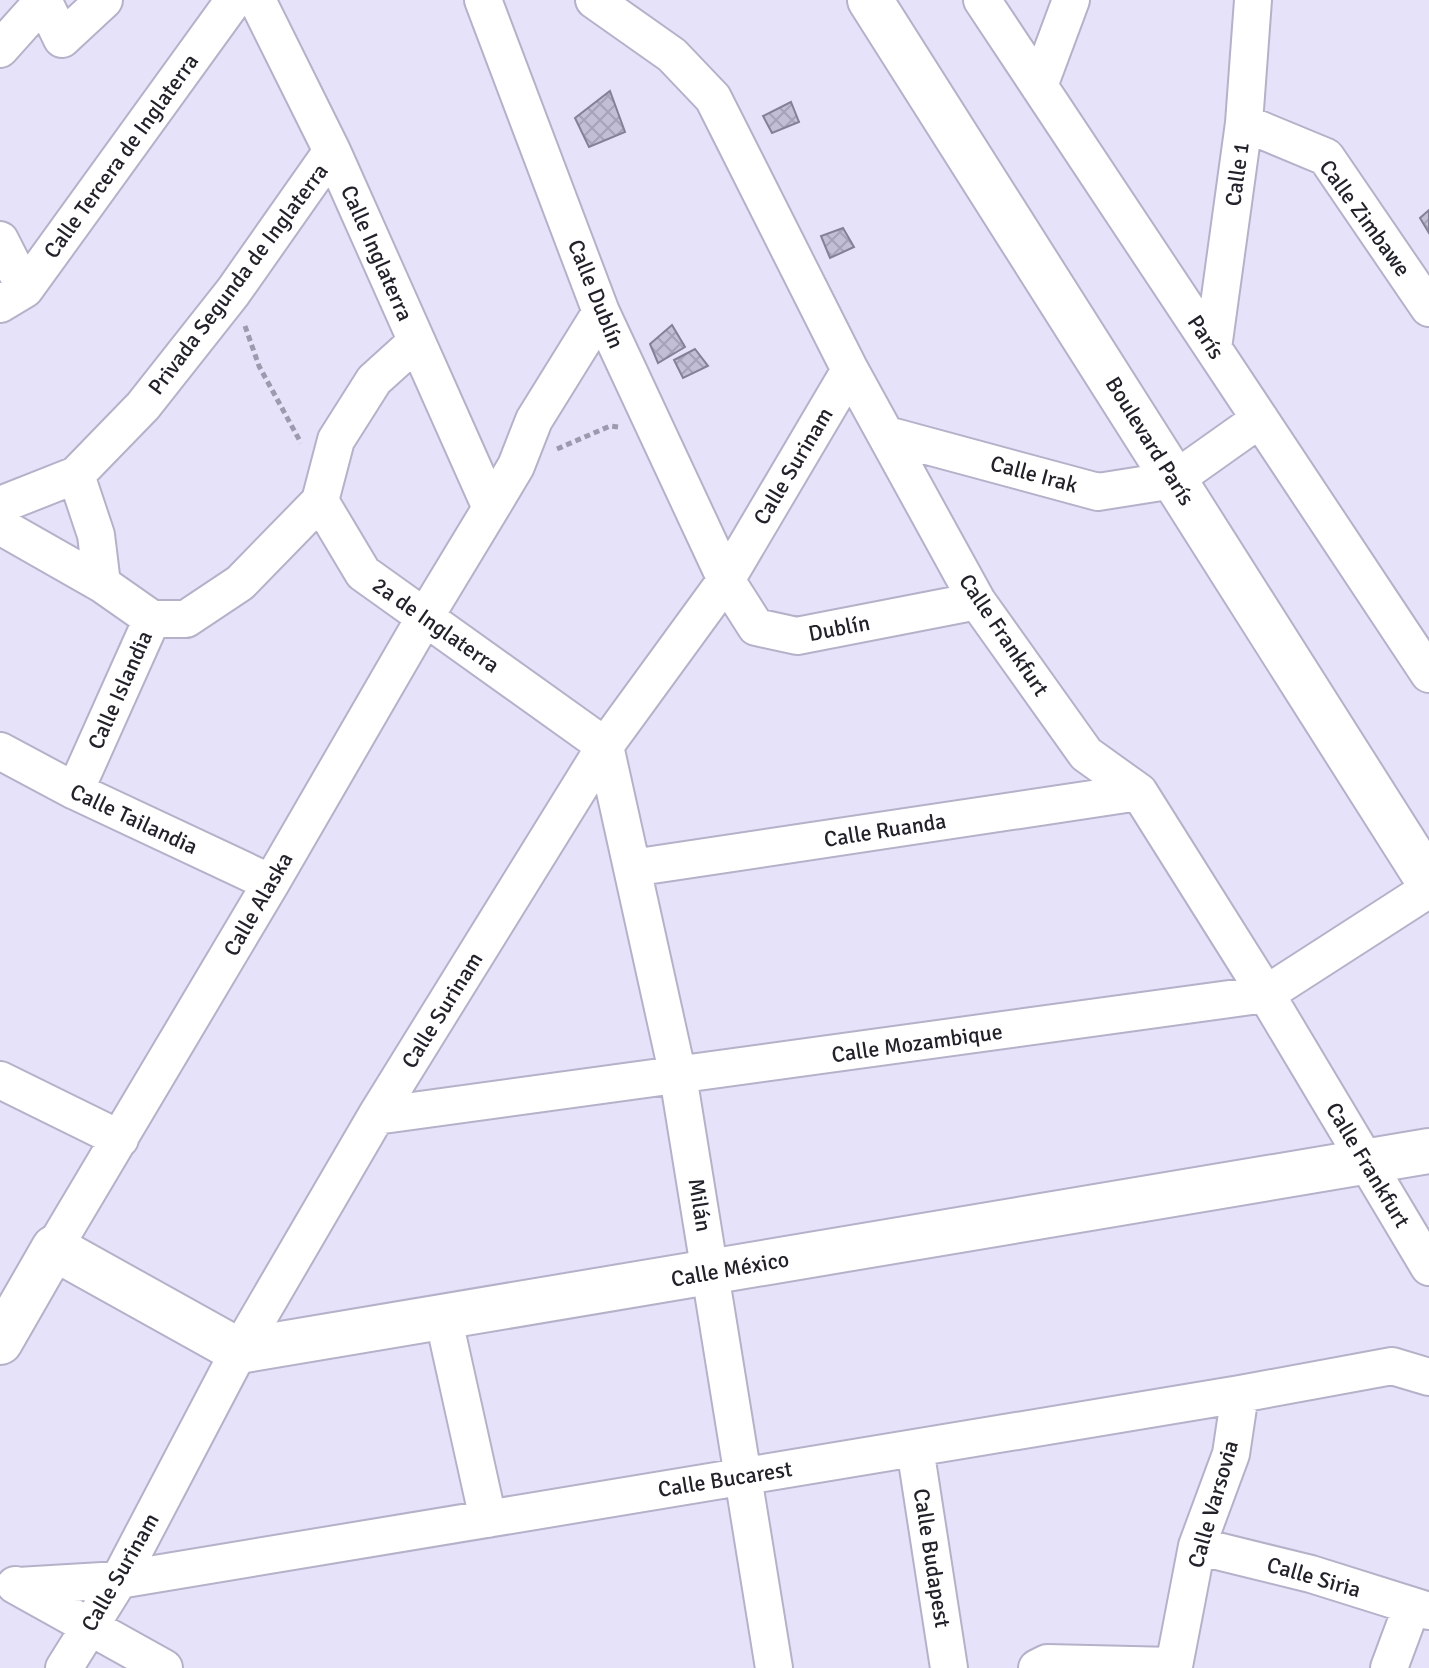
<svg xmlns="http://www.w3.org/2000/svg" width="1429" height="1668" font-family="Signika,sans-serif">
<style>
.building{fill:url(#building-cross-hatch);stroke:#848096;stroke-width:2}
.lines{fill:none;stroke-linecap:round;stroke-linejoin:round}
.street-casing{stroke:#b5b1c9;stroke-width:40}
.secondary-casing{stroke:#b5b1c9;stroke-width:48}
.path{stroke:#9d9aad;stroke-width:5;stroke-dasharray:6 4;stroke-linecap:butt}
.street{stroke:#fff;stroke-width:36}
.secondary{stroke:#fff;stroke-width:44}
.labels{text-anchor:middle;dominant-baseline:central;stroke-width:6;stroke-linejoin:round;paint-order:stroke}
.street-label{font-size:22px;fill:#23212a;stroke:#fff}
</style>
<defs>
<pattern id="building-cross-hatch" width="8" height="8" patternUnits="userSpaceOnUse" patternTransform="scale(2)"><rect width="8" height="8" fill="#c2bed6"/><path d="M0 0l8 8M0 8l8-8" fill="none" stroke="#a6a3b8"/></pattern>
</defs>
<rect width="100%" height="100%" fill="#e6e2fa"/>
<path class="building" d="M 610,91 L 625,132 L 589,147 L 575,118 Z
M 791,102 L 799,122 L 772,133 L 763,116 Z
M 1429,210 L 1429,233 L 1420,218 Z
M 843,228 L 854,247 L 830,258 L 821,236 Z
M 672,325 L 685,347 L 658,363 L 650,344 Z
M 695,349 L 708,366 L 683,378 L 674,360 Z"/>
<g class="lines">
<g class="street-casing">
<path id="street" d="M 43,0 L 62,39 L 104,0
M 257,0 L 332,151 L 491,508
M 483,0 L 601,312 L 726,580 L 756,627 L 797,636 L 977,601
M 594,0 L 672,55 L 713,98 L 850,370 L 977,601 L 1086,754 L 1139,792 L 1266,994 L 1429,1267
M 982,0 L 1429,674
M 0,49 L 43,1
M 1039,86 L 1071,0
M 1244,123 L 1326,157 L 1429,308
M 0,240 L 25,289
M 0,304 L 25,289 L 234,0
M 1213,348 L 1244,123 L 1253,0
M 887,435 L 1098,492 L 1174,480 L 1260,419
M 76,475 L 96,535 L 102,584
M 320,501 L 363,573 L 605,746
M 0,505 L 76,475 L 143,406 L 233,292 L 332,151
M 0,526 L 102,584 L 152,619
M 152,619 L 186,619 L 240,583 L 320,501 L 336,440 L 374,380 L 416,342
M 605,746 L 678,1076 L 774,1668
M 0,751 L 75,791 L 271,883
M 75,791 L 152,619
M 632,868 L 1139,792
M 0,1080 L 120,1139
M 376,1116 L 1266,994 L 1429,889
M 54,1248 L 271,883 L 425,617 L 491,508 L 516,466 L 534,420 L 601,312
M 443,1316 L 488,1519
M 915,1448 L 949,1668
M 1197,1546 L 1311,1574 L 1429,1611
M 15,1585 L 164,1668
M 18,1586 L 119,1580 L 1240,1394 L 1392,1366 L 1429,1377
M 64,1668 L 119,1580 L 239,1351 L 376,1116 L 605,746 L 726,580 L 850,370
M 1037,1668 L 1047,1663 L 1174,1666 L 1197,1546 L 1231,1454 L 1240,1394
M 1389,1668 L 1412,1606"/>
</g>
<g class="secondary-casing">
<path id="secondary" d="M 870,0 L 1429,882
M 0,1342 L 54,1248 L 239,1351 L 1429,1151"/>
</g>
<path class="path" d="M 245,326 L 259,366 L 301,443
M 557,449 L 610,426 L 618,427"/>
<use href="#street" class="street"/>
<use href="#secondary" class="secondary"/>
</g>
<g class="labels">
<g class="street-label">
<text transform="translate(121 156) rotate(-54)">Calle Tercera de Inglaterra</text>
<text transform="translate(1237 174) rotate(-82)">Calle 1</text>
<text transform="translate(1365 218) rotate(54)">Calle Zimbawe</text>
<text transform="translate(377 253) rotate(66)">Calle Inglaterra</text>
<text transform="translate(238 279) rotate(-53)">Privada Segunda de Inglaterra</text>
<text transform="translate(596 294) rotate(68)">Calle Dublín</text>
<text transform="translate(1206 337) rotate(57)">París</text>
<text transform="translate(1150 441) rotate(58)">Boulevard París</text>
<text transform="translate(793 466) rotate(-59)">Calle Surinam</text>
<text transform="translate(1034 474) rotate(15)">Calle Irak</text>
<text transform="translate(436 625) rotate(35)">2a de Inglaterra</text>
<text transform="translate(839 628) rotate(-11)">Dublín</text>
<text transform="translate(1004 635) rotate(56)">Calle Frankfurt</text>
<text transform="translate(120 690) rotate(-66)">Calle Islandia</text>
<text transform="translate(134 819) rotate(25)">Calle Tailandia</text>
<text transform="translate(885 830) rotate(-9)">Calle Ruanda</text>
<text transform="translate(258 904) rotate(-60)">Calle Alaska</text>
<text transform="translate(442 1010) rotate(-58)">Calle Surinam</text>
<text transform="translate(917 1043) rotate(-8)">Calle Mozambique</text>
<text transform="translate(1368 1165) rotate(59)">Calle Frankfurt</text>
<text transform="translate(700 1205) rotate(81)">Milán</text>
<text transform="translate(730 1269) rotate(-10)">Calle México</text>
<text transform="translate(725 1479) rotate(-9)">Calle Bucarest</text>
<text transform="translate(1213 1504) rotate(-74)">Calle Varsovia</text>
<text transform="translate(932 1558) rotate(81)">Calle Budapest</text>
<text transform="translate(120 1572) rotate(-60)">Calle Surinam</text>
<text transform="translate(1314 1577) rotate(16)">Calle Siria</text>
</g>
</g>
</svg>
